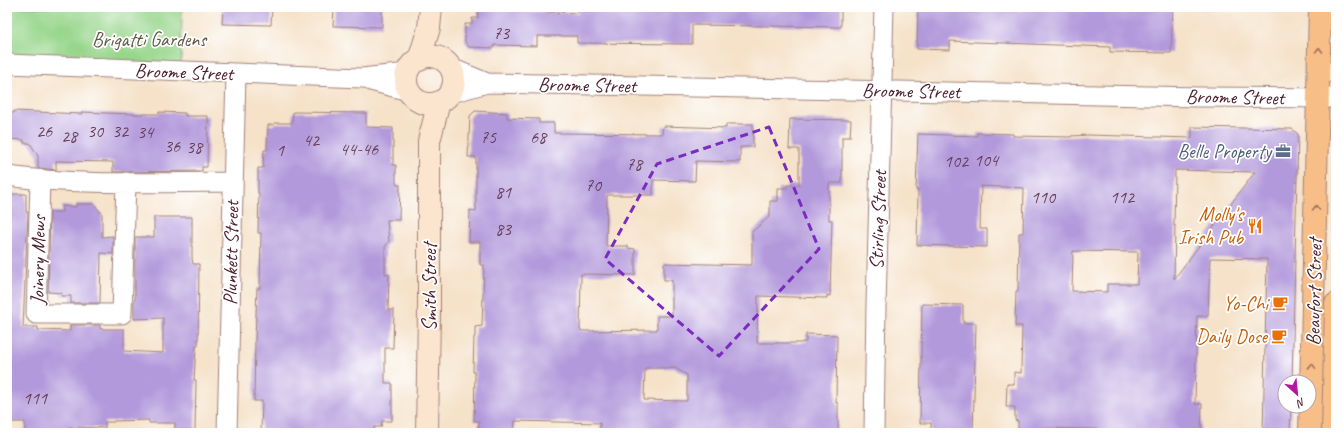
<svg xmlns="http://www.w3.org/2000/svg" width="1343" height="440" font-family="Caveat,sans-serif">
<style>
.green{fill:#97d58b;stroke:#707a5b}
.building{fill:#b299db;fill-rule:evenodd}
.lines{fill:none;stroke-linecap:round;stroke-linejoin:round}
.street-casing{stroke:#a0807a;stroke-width:21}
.secondary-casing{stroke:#a0807a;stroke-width:24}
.primary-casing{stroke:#a0807a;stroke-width:24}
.street{stroke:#fff;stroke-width:19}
.secondary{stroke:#fce5cf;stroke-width:22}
.primary{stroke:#f7be88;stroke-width:22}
.oneway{stroke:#a06e5a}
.marked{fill:none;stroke:#7b2cbf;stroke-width:3;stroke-dasharray:8 5;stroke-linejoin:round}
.labels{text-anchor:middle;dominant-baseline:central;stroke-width:3.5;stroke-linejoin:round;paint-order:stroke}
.number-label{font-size:18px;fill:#643e57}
.park-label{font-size:20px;fill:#615648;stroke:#fff}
.street-label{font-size:20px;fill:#4a1f2b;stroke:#fff}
.service-label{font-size:20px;fill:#4e5e75;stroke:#fff;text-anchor:end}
.food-label{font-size:20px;fill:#c56008;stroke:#fff;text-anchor:end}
</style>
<rect width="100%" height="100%" fill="#fff"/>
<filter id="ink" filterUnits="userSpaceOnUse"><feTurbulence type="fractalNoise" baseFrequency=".025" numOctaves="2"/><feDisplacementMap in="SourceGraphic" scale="8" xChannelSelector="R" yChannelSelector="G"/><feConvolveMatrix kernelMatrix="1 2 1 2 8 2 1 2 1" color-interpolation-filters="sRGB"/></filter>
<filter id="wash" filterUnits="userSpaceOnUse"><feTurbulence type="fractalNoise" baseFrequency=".012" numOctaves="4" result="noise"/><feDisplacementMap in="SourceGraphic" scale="16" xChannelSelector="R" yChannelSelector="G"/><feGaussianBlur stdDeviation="0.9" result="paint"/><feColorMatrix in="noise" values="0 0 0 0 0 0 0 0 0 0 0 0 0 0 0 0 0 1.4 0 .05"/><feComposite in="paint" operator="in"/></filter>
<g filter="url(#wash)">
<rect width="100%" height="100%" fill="#f5e2c9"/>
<path class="green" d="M 7,7 L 182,7 L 181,72 L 7,64 Z"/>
<g id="blocks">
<path class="building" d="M 223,7 L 272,7 L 271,25 L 222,24 Z
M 334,7 L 382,7 L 382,27 L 333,26 Z
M 478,7 L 524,7 L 524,11 L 578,13 L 578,7 L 841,7 L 841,27 L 692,25 L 692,44 L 577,43 L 577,36 L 537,36 L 537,46 L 494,45 L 494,48 L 469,47 L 465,42 L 465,24 L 472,24 L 472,18 L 478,18 Z
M 918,7 L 951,7 L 951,9 L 1023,11 L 1023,7 L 1173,7 L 1171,53 L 1110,52 L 1110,47 L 950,41 L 950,50 L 917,49 Z
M 14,111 L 82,114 L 82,112 L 132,114 L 159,114 L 159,112 L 185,113 L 185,116 L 208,116 L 207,167 L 202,167 L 202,171 L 113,172 L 113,162 L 56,161 L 56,170 L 38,168 L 38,156 L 30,143 L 24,143 L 24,140 L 7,139 L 7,112 L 14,113 Z
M 475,111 L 507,113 L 507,118 L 539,119 L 539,123 L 554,123 L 554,133 L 662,134 L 663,126 L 726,128 L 726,124 L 753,124 L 753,147 L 740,147 L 740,162 L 696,161 L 695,181 L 653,180 L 653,195 L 607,195 L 606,246 L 628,246 L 628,248 L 635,249 L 635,275 L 581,274 L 580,330 L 583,331 L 657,330 L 657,316 L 672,316 L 672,280 L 664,280 L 664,263 L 752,265 L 752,232 L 770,216 L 770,201 L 778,201 L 778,188 L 787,188 L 787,185 L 799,185 L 799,149 L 789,149 L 790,119 L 851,120 L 850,137 L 842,137 L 842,183 L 829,183 L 829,220 L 832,220 L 830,296 L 827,295 L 827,298 L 758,296 L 757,343 L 802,343 L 802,342 L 806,342 L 806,334 L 837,335 L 836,403 L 838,403 L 838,433 L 600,433 L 600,423 L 515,421 L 514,433 L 478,433 L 479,421 L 474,421 L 475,372 L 473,372 L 474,337 L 475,337 L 475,327 L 482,326 L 484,265 L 480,265 L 480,242 L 469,242 L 470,210 L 476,211 L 476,157 L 468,157 L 470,116 ZM 645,368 L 675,368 L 687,375 L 687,401 L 644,400 Z
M 293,112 L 366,113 L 366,127 L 393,128 L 393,165 L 396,165 L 396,183 L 397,185 L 400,185 L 399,220 L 387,220 L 389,241 L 385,247 L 385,274 L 389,274 L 388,310 L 394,310 L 393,348 L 385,348 L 385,383 L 392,383 L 392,421 L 382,421 L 381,427 L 374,427 L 374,433 L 282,432 L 282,433 L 261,433 L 262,401 L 254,401 L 255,340 L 257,288 L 260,288 L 261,233 L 258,233 L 259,193 L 258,193 L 258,168 L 263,168 L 264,150 L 267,150 L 268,125 L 274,125 L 274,123 L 292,123 Z
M 1192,127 L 1292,129 L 1298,134 L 1292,382 L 1285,382 L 1285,406 L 1291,406 L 1290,433 L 1263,433 L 1267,259 L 1210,258 L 1208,316 L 1197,316 L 1195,404 L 1202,404 L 1201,433 L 1099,432 L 1099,429 L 1038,428 L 1038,431 L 1018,431 L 1018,421 L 1015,420 L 1015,407 L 1006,407 L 1007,384 L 1014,384 L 1014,372 L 1021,373 L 1022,326 L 1015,326 L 1016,291 L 1018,291 L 1019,233 L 1023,233 L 1024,188 L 981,186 L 980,229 L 987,229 L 987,247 L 917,245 L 918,190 L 916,190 L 918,134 L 977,136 L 977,133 L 1013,134 L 1013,136 L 1071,137 L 1071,136 L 1088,135 L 1192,138 ZM 1175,170 L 1255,172 L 1174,279 L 1175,225 L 1174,226 ZM 1073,251 L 1138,252 L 1137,284 L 1107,284 L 1107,292 L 1072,291 Z
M 7,194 L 26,194 L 26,212 L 28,212 L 23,327 L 38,327 L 38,330 L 70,331 L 70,325 L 100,325 L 100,329 L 124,329 L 124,351 L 163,353 L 163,318 L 134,319 L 134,300 L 135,300 L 135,237 L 154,237 L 154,217 L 192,217 L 192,258 L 193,264 L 199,264 L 198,346 L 196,346 L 194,380 L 196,380 L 195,430 L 175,430 L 175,423 L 149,423 L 149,420 L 114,421 L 114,422 L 105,422 L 105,428 L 69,427 L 69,433 L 25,433 L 25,422 L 10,422 L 11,420 L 7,420 Z
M 76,204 L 94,204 L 102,214 L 102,237 L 113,236 L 113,254 L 101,253 L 100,303 L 71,303 L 71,296 L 61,296 L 62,293 L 48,292 L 50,212 L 62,212 L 62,206 L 76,207 Z
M 922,304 L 963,305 L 963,323 L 976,323 L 973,433 L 931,433 L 931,423 L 920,423 Z"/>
</g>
</g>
<g filter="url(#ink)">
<use href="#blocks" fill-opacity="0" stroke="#a0807a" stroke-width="1"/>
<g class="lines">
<g class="street-casing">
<path id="street" d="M 7,64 L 362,78 L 408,73
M 451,68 L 487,83
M 1319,72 L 1336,72
M 371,81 L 409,91
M 451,93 L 487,83 L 1199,97 L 1336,98
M 7,176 C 82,186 158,182 233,182
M 40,181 L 36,314 L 122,314 L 126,182
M 227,433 L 236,74
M 874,433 L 876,306 L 884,7"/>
</g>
<g class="secondary-casing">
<path id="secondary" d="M406 80a24 24 0 1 1 48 0a24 24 0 1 1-48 0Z
M 419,60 L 429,28 L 431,7
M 427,433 L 429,314 L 429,141 L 439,102"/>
</g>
<g class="primary-casing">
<path id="primary" d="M 1310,433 L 1320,7
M 1333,433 L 1336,304"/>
</g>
<use href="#street" class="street"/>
<use href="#secondary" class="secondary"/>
<use href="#primary" class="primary"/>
</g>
<defs><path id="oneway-chevron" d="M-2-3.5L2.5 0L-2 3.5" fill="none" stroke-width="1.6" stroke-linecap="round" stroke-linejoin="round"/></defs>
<g class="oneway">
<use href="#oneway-chevron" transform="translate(1319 50) rotate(-89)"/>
<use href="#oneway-chevron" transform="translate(1316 208) rotate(-89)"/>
<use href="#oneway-chevron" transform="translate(1312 366) rotate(-88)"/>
</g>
</g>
<path class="marked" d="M 769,127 L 819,249 L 719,356 L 605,259 L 657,164 Z"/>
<defs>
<g id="office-bare" transform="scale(1.2)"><path d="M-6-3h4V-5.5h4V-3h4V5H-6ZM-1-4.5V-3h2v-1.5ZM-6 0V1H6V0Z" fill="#5c6f8a" stroke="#fff" stroke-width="2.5" paint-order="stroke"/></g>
<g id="restaurant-bare" transform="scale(1.2)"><path d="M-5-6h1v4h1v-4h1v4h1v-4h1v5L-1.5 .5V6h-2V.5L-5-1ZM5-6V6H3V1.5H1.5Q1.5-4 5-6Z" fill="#e8710a" stroke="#fff" stroke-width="2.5" paint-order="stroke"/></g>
<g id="cafe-bare" transform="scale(1.2)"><path d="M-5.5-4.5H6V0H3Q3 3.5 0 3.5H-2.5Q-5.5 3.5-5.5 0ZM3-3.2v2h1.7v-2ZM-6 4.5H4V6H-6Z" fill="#e8710a" stroke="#fff" stroke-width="2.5" paint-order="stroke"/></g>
</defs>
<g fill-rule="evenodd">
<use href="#office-bare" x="1283" y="151"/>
<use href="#restaurant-bare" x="1255" y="226"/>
<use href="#cafe-bare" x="1280" y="303"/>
<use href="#cafe-bare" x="1279" y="336"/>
</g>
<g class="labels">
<g class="number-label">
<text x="501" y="33">73</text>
<text x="44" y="131">26</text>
<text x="95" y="131">30</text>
<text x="120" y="131">32</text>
<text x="145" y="132">34</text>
<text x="69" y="136">28</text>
<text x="488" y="137">75</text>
<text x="538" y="137">68</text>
<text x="311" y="140">42</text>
<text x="172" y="146">36</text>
<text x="194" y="147">38</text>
<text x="359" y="149">44-46</text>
<text x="280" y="150">1</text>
<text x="986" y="160">104</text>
<text x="956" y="161">102</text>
<text x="634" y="164">78</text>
<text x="593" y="185">70</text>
<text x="503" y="192">81</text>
<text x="1043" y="197">110</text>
<text x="1122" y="197">112</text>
<text x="503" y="229">83</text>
<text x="35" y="398">111</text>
</g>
<g class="park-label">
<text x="149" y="39">Brigatti Gardens</text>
</g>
<g class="street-label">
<text transform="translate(184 72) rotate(2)">Broome Street</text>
<text transform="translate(587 85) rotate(1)">Broome Street</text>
<text transform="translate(911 91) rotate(1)">Broome Street</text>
<text transform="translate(1235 97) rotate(1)">Broome Street</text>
<text transform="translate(878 220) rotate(-88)">Stirling Street</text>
<text transform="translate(231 253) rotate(-89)">Plunkett Street</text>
<text transform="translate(38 260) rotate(-89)">Joinery Mews</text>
<text transform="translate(429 287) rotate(-90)">Smith Street</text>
<text transform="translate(1314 292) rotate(-89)">Beaufort Street</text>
</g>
<g class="service-label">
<text x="1271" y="151">Belle Property</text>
</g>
<g class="food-label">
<text x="1243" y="214">Molly's<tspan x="1243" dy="23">Irish Pub</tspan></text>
<text x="1268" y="303">Yo-Chi</text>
<text x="1267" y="336">Daily Dose</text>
</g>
</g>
<rect width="1343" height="440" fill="none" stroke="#fff" stroke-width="24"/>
<g transform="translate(1297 394) rotate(153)"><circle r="19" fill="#ffffff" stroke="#b7a5aa"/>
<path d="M0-3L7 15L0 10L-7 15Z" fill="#b5179e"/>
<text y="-6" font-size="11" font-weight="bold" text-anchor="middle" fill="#4a1f2b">N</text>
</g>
</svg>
